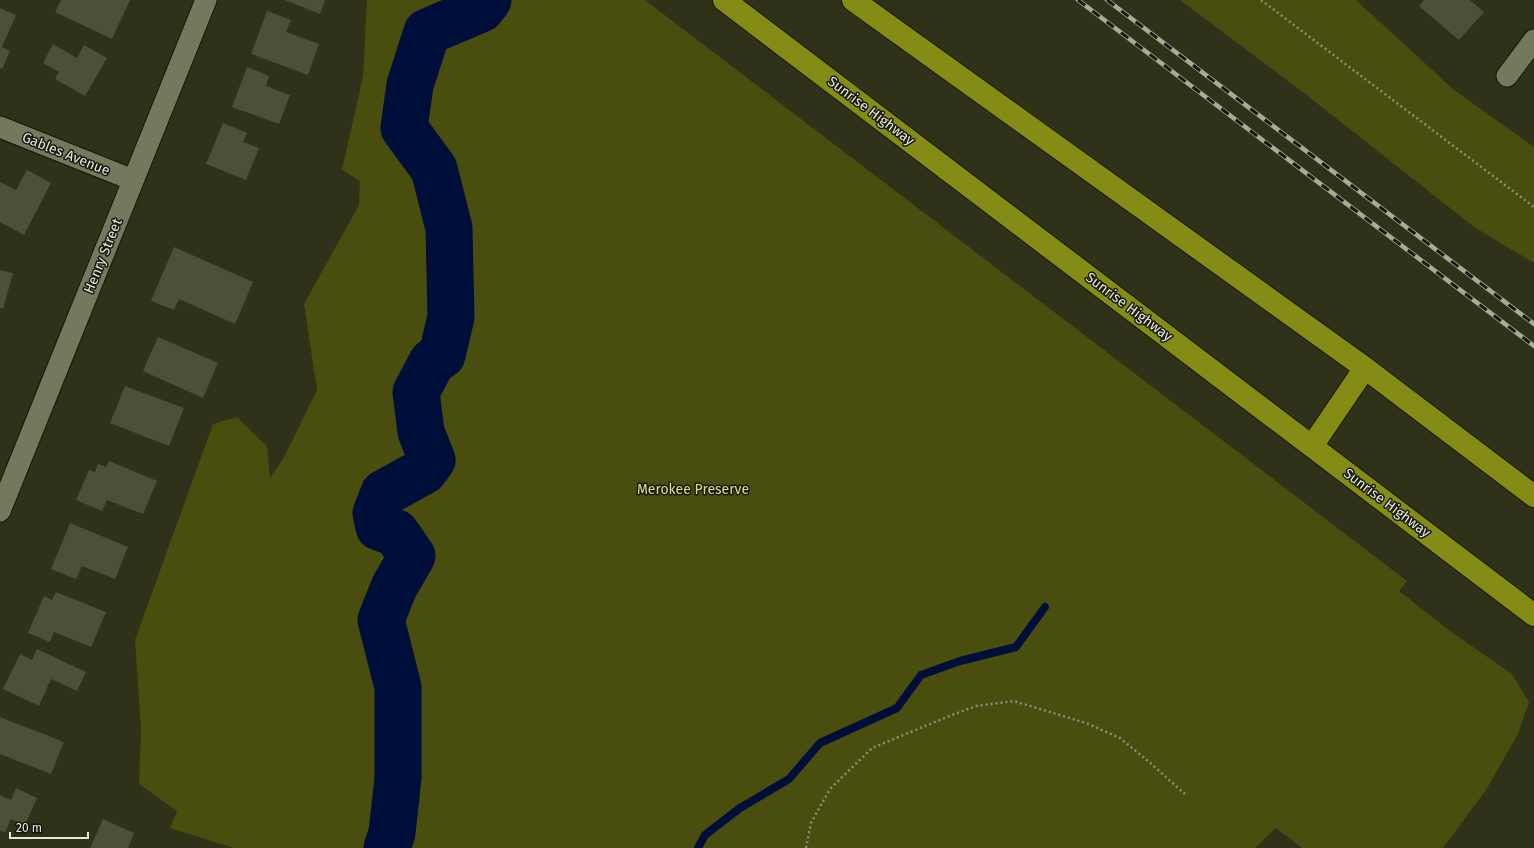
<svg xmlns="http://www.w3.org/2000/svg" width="1534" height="848" font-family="'Fira Sans',sans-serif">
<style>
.green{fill:#494e0e}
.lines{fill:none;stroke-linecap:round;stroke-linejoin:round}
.stream{stroke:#000f3a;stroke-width:8}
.river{stroke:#000f3a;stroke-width:47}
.building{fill:#4d5036}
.minor-casing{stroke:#171902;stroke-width:23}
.trunk-casing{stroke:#171902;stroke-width:24}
.path{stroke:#8b8e79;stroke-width:2.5;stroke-dasharray:2 3;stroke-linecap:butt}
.minor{stroke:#74785c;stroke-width:21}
.trunk{stroke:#848c16;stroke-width:22}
.rail-casing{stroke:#a9ab98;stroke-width:4.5}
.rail{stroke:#17180d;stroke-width:3;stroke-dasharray:9;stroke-linecap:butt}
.labels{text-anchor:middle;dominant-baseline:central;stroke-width:3;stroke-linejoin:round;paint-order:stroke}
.street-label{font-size:14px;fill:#e6e9d9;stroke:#17180d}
.park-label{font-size:14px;fill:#d6e082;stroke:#17180d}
</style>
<rect width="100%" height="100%" fill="#2f3118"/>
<path class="green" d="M 367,0 L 645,0 L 1407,581 L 1399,591 L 1450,631 L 1512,674 L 1529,702 L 1518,734 L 1486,790 L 1443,848 L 1302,848 L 1276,828 L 1255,848 L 234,848 L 170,828 L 177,811 L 139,784 L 141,730 L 135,640 L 213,424 L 237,417 L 267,446 L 270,478 L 284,457 L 317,390 L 304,304 L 359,205 L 360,181 L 342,170 L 363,76 Z
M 1180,0 L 1356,0 L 1454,90 L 1534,147 L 1534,263 L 1474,227 L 1304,93 Z"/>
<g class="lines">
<path class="stream" d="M 698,848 L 705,835 L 740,808 L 789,779 L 820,743 L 897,708 L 921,675 L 960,661 L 1016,647 L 1045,607"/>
<path class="river" d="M 387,848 L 392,833 L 398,778 L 398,687 L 381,620 L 394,587 L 412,556 L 396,533 L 379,527 L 376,513 L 384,493 L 424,471 L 432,460 L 421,432 L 416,392 L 432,362 L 442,355 L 451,317 L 449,228 L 434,169 L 404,128 L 410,85 L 427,32 L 481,9 L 488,0"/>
</g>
<path class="building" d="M 61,0 L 130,0 L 112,39 L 55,12 Z
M 285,0 L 325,0 L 320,14 Z
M 1424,0 L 1470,0 L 1484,12 L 1459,40 L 1419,6 Z
M 0,8 L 16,15 L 2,47 L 10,51 L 2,69 L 0,68 Z
M 267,11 L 291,20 L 286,32 L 319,44 L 308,75 L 251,54 Z
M 53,44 L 77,58 L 84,45 L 107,58 L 85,96 L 55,79 L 59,72 L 43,63 Z
M 247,67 L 269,76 L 266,86 L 290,95 L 279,124 L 232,107 Z
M 223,123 L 247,133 L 243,142 L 259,148 L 246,180 L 206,164 Z
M 27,170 L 51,183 L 24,235 L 0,222 L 0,182 L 16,190 Z
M 174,247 L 253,282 L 235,324 L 179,299 L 174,310 L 151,301 Z
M 0,270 L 13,273 L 3,309 L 0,308 Z
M 158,337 L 218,363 L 203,398 L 143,371 Z
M 125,386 L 184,408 L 169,446 L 110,423 Z
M 109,461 L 157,481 L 143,514 L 107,500 L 102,511 L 76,500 L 89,470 L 95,472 L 98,464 L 106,467 Z
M 70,523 L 128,547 L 115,579 L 82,566 L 76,579 L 51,569 Z
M 56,592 L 106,612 L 91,647 L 54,632 L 50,642 L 28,633 L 44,596 L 52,600 Z
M 37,649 L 86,672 L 77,691 L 51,679 L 39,706 L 3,689 L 20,654 L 32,660 Z
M 0,717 L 64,742 L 51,774 L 0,754 Z
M 16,788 L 37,798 L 25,825 L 11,819 L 5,833 L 0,830 L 0,795 L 11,800 Z
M 103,819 L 134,833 L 128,848 L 90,848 Z"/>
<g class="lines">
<g class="minor-casing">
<path id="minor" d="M 1507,76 L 1534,40
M 0,127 L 133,180
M 0,511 L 206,0"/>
</g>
<g class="trunk-casing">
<path id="trunk" d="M 724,0 L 1534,615
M 853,0 L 1365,368 L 1534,496
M 1312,446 L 1365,368"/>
</g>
<path class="path" d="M 1261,0 L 1534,207
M 806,848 L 811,823 L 830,789 L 872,748 L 947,717 L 976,706 L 1014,701 L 1086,723 L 1120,738 L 1148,761 L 1185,794"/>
<use href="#minor" class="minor"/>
<use href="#trunk" class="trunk"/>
<g class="rail-casing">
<path id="rail" d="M 1078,0 L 1534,346
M 1107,0 L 1534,324"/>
</g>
<use href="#rail" class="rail"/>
</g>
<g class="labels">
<g class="street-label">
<text transform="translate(871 111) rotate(37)">Sunrise Highway</text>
<text transform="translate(66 154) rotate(22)">Gables Avenue</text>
<text transform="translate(103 256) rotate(-68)">Henry Street</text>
<text transform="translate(1129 307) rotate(37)">Sunrise Highway</text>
<text transform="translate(1387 503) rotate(37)">Sunrise Highway</text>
</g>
<g class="park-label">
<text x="693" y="489">Merokee Preserve</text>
</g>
</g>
<path d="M10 832v6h78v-6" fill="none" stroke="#e6e9d9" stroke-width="2"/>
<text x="16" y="832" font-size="12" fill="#e6e9d9" stroke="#17180d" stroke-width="3" paint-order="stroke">20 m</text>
</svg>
